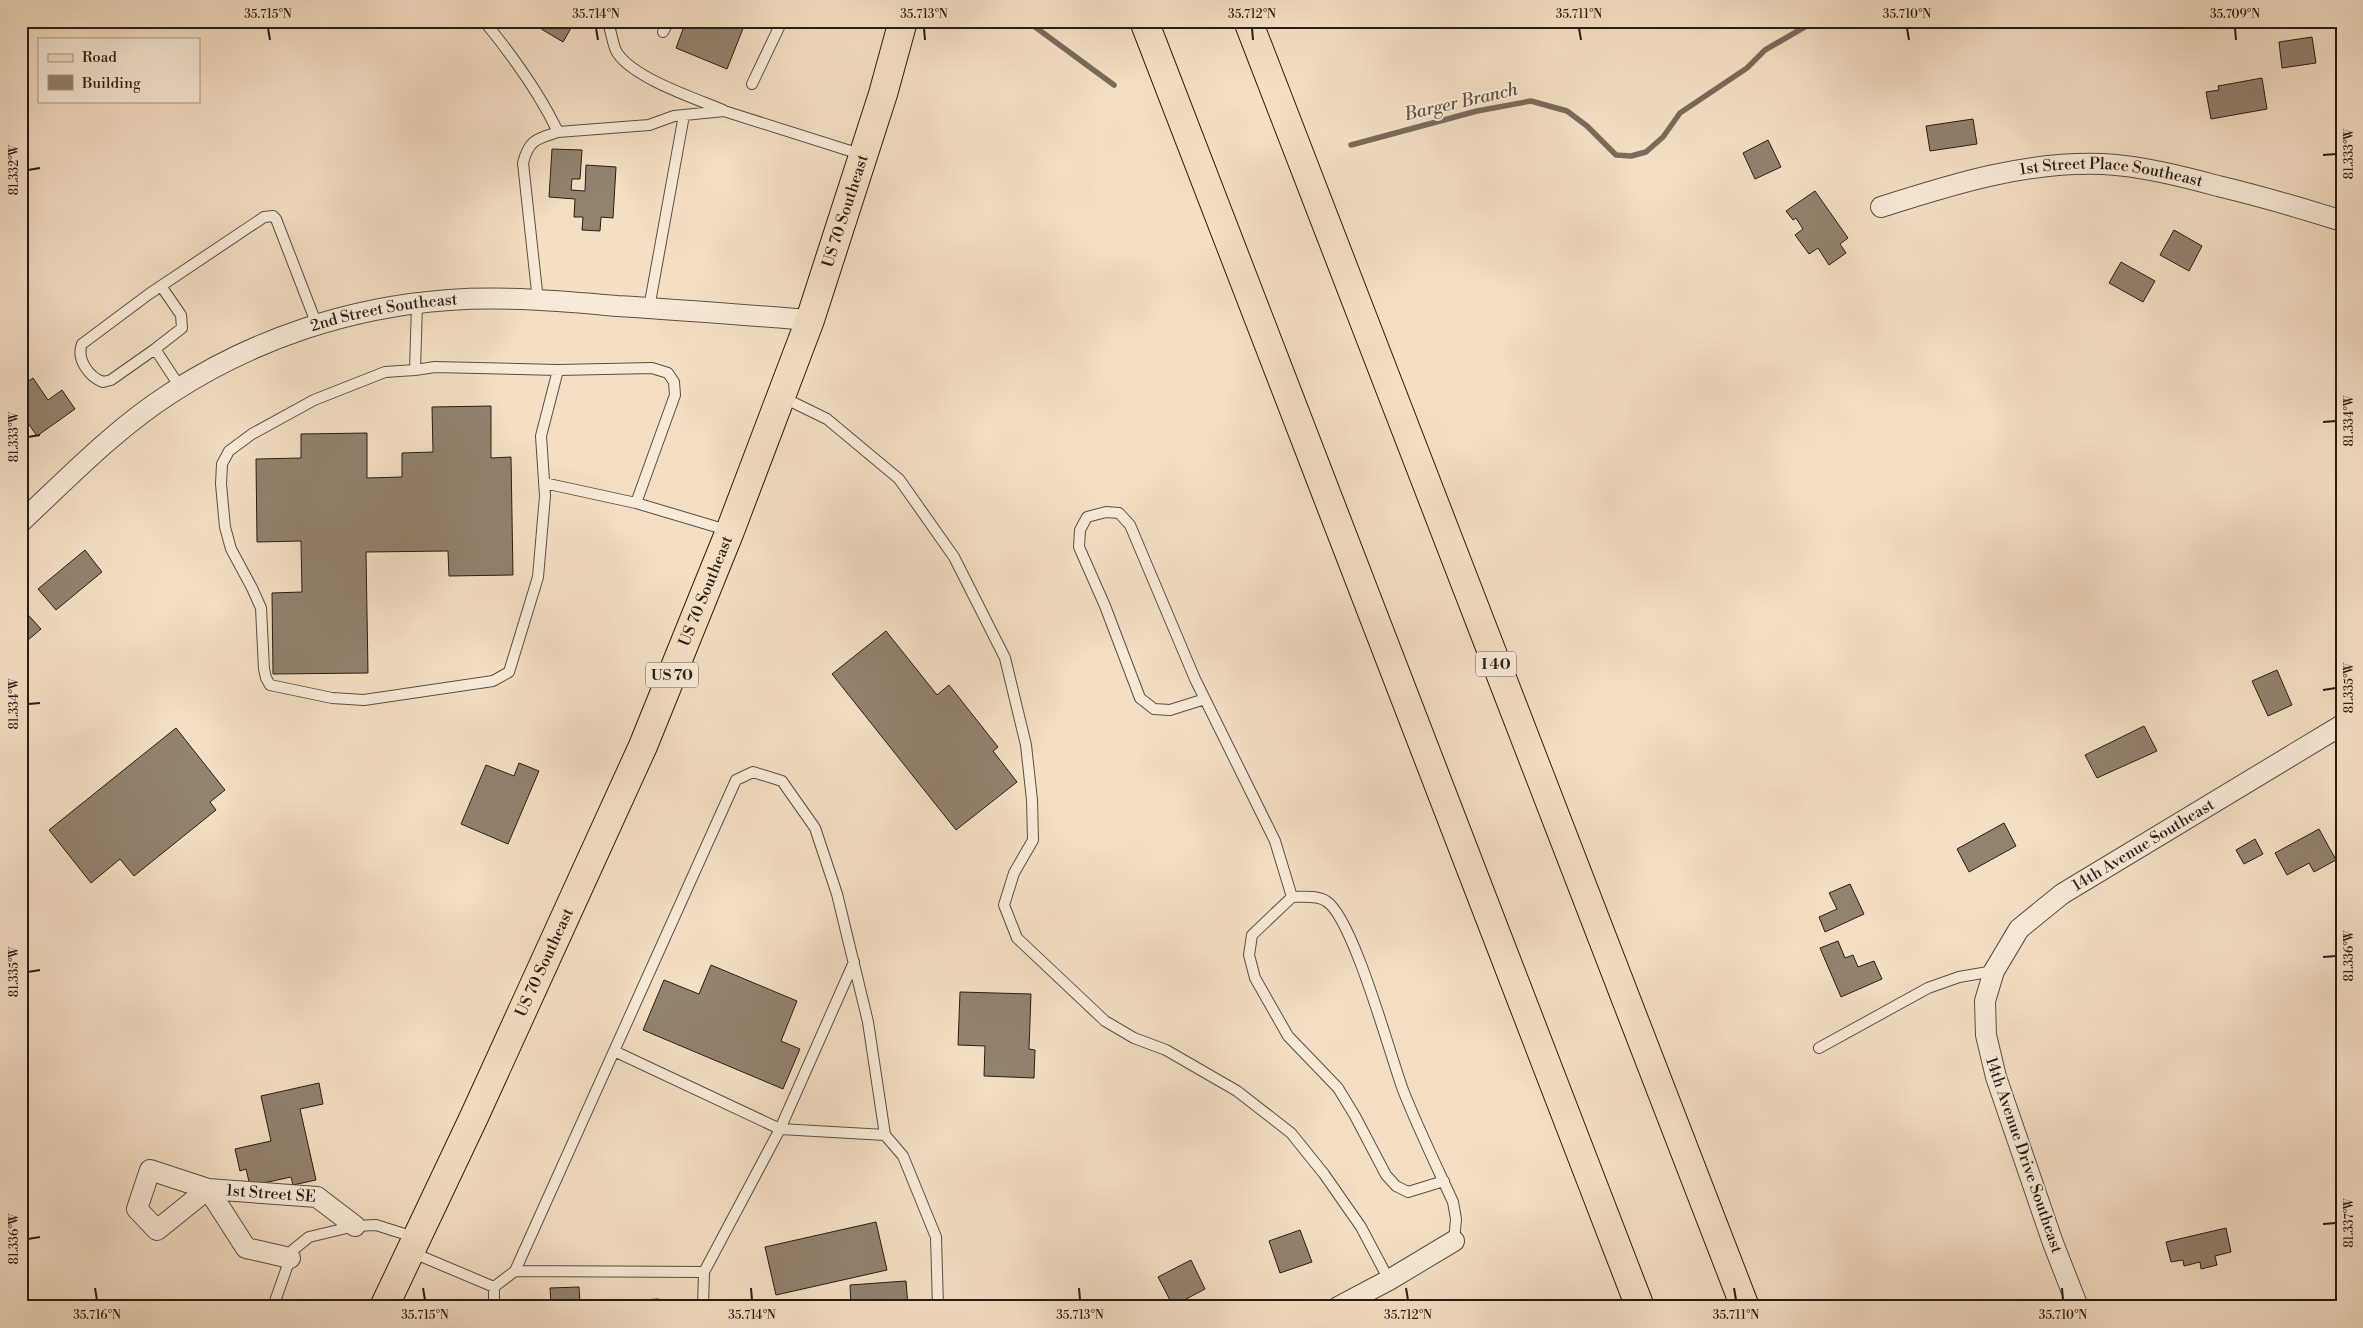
<svg xmlns="http://www.w3.org/2000/svg" width="2363" height="1328" font-family="'Libre Bodoni',serif">
<style>
.lines{fill:none;stroke-linecap:round;stroke-linejoin:round}
.stream{stroke:#796a5a;stroke-width:5.5}
.building{fill:#928270;stroke:#281d14}
.service-casing{stroke:#5b4e40;stroke-width:12}
.minor-casing{stroke:#5b4e40;stroke-width:22}
.primary-casing{stroke:#281d14;stroke-width:30}
.motorway-casing{stroke:#281d14;stroke-width:30}
.service{stroke:#f8ead9;stroke-width:10}
.minor{stroke:#f8ead9;stroke-width:20}
.primary{stroke:#f4dfc4;stroke-width:28}
.motorway{stroke:#f4dfc4;stroke-width:28}
.ticks{fill:none;stroke:#281d14;stroke-width:2}
.labels{text-anchor:middle;dominant-baseline:central;stroke-width:4;stroke-linejoin:round;paint-order:stroke}
.shield{fill:#f8ead9;stroke:#665a4f;stroke-width:1}
.shield-label{font-size:15px;font-weight:bold;fill:#281d14}
.street-label{font-size:16px;fill:#281d14;stroke:#f8ead9}
.water-label{font-size:18px;font-style:italic;fill:#5e5042;stroke:#f8ead9}
.neatline{fill:none;stroke:#281d14;stroke-width:2}
.ticks-label{font-size:12px;text-anchor:middle;fill:#281d14}
</style>
<rect width="100%" height="100%" fill="#f4dfc4"/>
<filter id="stains"><feTurbulence type="fractalNoise" baseFrequency=".004" numOctaves="4"/><feColorMatrix values="0 0 0 0 .2 0 0 0 0 .09 0 0 0 0 .02 0 0 0 .5 -.17"/></filter>
<radialGradient id="worn" r=".72"><stop offset=".6" stop-color="#630" stop-opacity="0"/><stop offset="1" stop-color="#630" stop-opacity=".3"/></radialGradient>
<g class="lines">
<path class="stream" d="M 1027,21 L 1114,85
M 1351,145 L 1477,111 L 1531,101 L 1567,111 L 1587,126 L 1616,155 L 1631,156 L 1646,152 L 1663,137 L 1680,113 L 1747,68 L 1765,50 L 1815,21"/>
</g>
<path class="building" d="M 528,21 L 575,21 L 563,42 Z
M 686,21 L 746,21 L 727,69 L 676,48 Z
M 2312,37 L 2316,63 L 2282,68 L 2279,42 Z
M 2262,78 L 2267,109 L 2211,119 L 2206,92 L 2219,90 L 2218,86 Z
M 1973,119 L 1977,144 L 1930,151 L 1926,126 Z
M 1768,140 L 1781,167 L 1755,179 L 1743,153 Z
M 552,149 L 582,150 L 580,179 L 572,179 L 571,190 L 585,191 L 586,165 L 616,167 L 613,218 L 601,217 L 600,231 L 582,230 L 583,217 L 574,217 L 575,199 L 549,197 Z
M 1815,191 L 1848,238 L 1840,244 L 1846,253 L 1829,265 L 1818,248 L 1809,254 L 1795,235 L 1803,229 L 1796,218 L 1793,220 L 1786,211 Z
M 2174,230 L 2202,246 L 2189,271 L 2160,255 Z
M 2121,262 L 2155,281 L 2143,302 L 2109,283 Z
M 33,378 L 48,400 L 62,390 L 75,409 L 37,436 L 21,413 L 21,386 Z
M 491,406 L 491,458 L 511,457 L 513,575 L 449,576 L 448,551 L 366,552 L 368,673 L 273,674 L 272,593 L 302,592 L 301,541 L 257,542 L 256,459 L 301,458 L 301,434 L 367,433 L 367,478 L 402,477 L 402,453 L 433,452 L 432,407 Z
M 85,550 L 102,572 L 56,610 L 38,589 Z
M 21,607 L 41,629 L 21,646 Z
M 886,631 L 937,695 L 949,685 L 998,747 L 993,751 L 1017,782 L 956,830 L 832,674 Z
M 2277,670 L 2292,705 L 2268,716 L 2252,681 Z
M 2144,726 L 2157,751 L 2097,778 L 2085,755 Z
M 176,728 L 225,790 L 210,802 L 216,810 L 134,876 L 120,859 L 91,883 L 49,830 Z
M 519,763 L 539,771 L 508,844 L 461,824 L 486,765 L 514,776 Z
M 2004,823 L 2016,846 L 1969,872 L 1957,849 Z
M 2319,829 L 2336,860 L 2314,872 L 2309,863 L 2287,875 L 2275,853 Z
M 2255,839 L 2263,854 L 2244,864 L 2236,850 Z
M 1850,884 L 1864,914 L 1825,932 L 1819,917 L 1837,909 L 1829,893 Z
M 1838,941 L 1845,958 L 1853,955 L 1858,967 L 1874,961 L 1882,979 L 1841,997 L 1820,948 Z
M 711,965 L 797,1001 L 781,1041 L 800,1049 L 783,1089 L 643,1030 L 664,980 L 699,994 Z
M 960,992 L 1031,994 L 1029,1049 L 1035,1050 L 1034,1078 L 984,1076 L 985,1046 L 958,1045 Z
M 319,1083 L 323,1104 L 300,1109 L 316,1180 L 293,1185 L 291,1177 L 250,1186 L 246,1169 L 240,1171 L 235,1149 L 271,1141 L 261,1096 Z
M 876,1222 L 887,1270 L 776,1295 L 765,1247 Z
M 2226,1228 L 2231,1252 L 2215,1256 L 2217,1265 L 2201,1269 L 2200,1262 L 2184,1266 L 2183,1260 L 2171,1262 L 2166,1242 Z
M 1300,1230 L 1312,1262 L 1280,1273 L 1269,1241 Z
M 1191,1260 L 1205,1289 L 1173,1306 L 1158,1277 Z
M 906,1281 L 908,1307 L 851,1307 L 850,1285 Z
M 579,1287 L 580,1303 L 659,1299 L 659,1307 L 528,1307 L 528,1305 L 551,1304 L 550,1288 Z"/>
<g class="lines">
<g class="service-casing">
<path id="service" d="M 484,21 C 512,55 539,92 558,132 L 649,125 L 674,116 L 724,111 L 863,155
M 607,21 C 612,31 612,46 618,54 C 636,79 694,98 723,110
M 882,21 L 901,27
M 663,32 L 669,21
M 752,84 L 782,21
M 538,301 L 523,163 C 529,139 537,139 558,132
M 417,304 L 415,370 L 435,367 L 558,370 L 652,368 L 668,373 L 674,382 L 675,395 L 636,503 L 730,531
M 649,308 L 684,115
M 155,349 L 182,328 L 181,315 L 161,286
M 415,370 L 385,372 L 314,400 L 252,434 L 229,451 L 222,464 L 221,484 L 225,527 L 231,549 L 252,588 L 261,608 L 264,669 L 266,678 L 270,685 L 332,698 L 364,700 L 493,681 L 509,672 L 538,577 L 545,496 L 541,436 L 558,370
M 180,387 L 155,349 L 111,380 L 103,382 C 89,377 76,359 82,344 L 149,294 L 264,217 L 273,216 L 276,219 L 317,325
M 782,397 L 827,419 L 899,479 L 954,557 L 1005,658 L 1026,745 L 1032,800 L 1033,840 L 1014,873 L 1004,905 L 1017,938 L 1105,1021 L 1134,1038 L 1166,1050 L 1237,1091 L 1291,1133 L 1324,1174 L 1361,1227 L 1389,1280
M 544,483 L 636,503
M 1205,699 L 1170,710 L 1154,709 L 1140,698 L 1105,606 L 1079,547 L 1080,530 L 1087,517 L 1106,512 L 1119,513 L 1130,525 L 1195,679 L 1275,841 L 1292,897
M 1819,1048 L 1928,988 L 1959,977 L 1994,971
M 614,1051 L 780,1129 L 854,962
M 1444,1181 L 1408,1192 L 1396,1186 L 1386,1175 L 1355,1116 L 1338,1088 L 1288,1036 L 1255,978 L 1249,955 L 1252,935 L 1292,897 C 1303,897 1317,895 1326,901 C 1353,917 1390,1055 1403,1090 C 1418,1128 1436,1165 1453,1202 L 1456,1219 L 1454,1241
M 411,1252 L 494,1287 L 515,1271 L 704,1272
M 515,1271 L 736,780 L 753,772 L 782,781 L 815,828 L 837,894 L 868,1022 L 885,1135 L 903,1156 L 936,1237 L 938,1307
M 494,1287 L 494,1307
M 273,1307 L 293,1250 L 309,1237 L 355,1226 L 376,1225 L 417,1238
M 703,1307 L 704,1272 L 780,1129 L 885,1135"/>
</g>
<g class="minor-casing">
<g id="minor">
<path id="s1" d="M 1881,207 C 1953,184 2026,161 2103,164 C 2141,166 2181,176 2218,186 C 2260,196 2301,208 2342,221"/>
<path id="s2" d="M 21,522 C 69,477 115,429 171,393 C 254,339 350,307 449,300 C 505,296 561,301 617,306 C 681,310 745,315 810,320"/>
<path id="s3" d="M 290,1258 L 246,1248 L 208,1189 L 157,1230 L 137,1209 L 150,1170 L 208,1189 L 317,1197 L 355,1226"/>
<path d="M 1338,1307 L 1389,1280 L 1454,1241"/>
<path id="s4" d="M 2078,1307 L 2053,1243 L 1996,1077 L 1986,1035 L 1985,1001 L 1994,971 L 2019,929 L 2062,894 L 2342,725"/>
</g>
</g>
<g class="primary-casing">
<g id="primary">
<path id="s5" d="M 384,1307 L 474,1117 L 643,746 L 730,531 L 810,320 L 883,94 L 903,21"/>
</g>
</g>
<g class="motorway-casing">
<path id="motorway" d="M 1144,21 L 1640,1307
M 1248,21 L 1745,1307"/>
</g>
<use href="#service" class="service"/>
<use href="#minor" class="minor"/>
<use href="#primary" class="primary"/>
<use href="#motorway" class="motorway"/>
</g>
<path class="ticks" d="M 268,28 L 270,40M 596,28 L 598,40M 924,28 L 925,40M 1252,28 L 1253,40M 1579,28 L 1581,40M 1907,28 L 1909,40M 2235,28 L 2236,40M 2323,155 L 2336,154M 28,170 L 40,168M 2323,422 L 2336,421M 28,437 L 40,435M 2323,690 L 2336,688M 28,704 L 40,703M 2323,957 L 2336,956M 28,972 L 40,970M 2323,1224 L 2336,1223M 28,1239 L 40,1237M 95,1288 L 97,1300M 423,1288 L 425,1300M 751,1288 L 752,1300M 1079,1288 L 1080,1300M 1406,1288 L 1408,1300M 1734,1288 L 1736,1300M 2062,1288 L 2063,1300"/>
<g class="labels">
<g class="shield">
<rect x="1476" y="651.5" width="40" height="25" rx="4"/>
<rect x="646" y="662.5" width="52" height="25" rx="4"/>
</g>
<g class="shield-label">
<text x="1496" y="664">I 40</text>
<text x="672" y="675">US 70</text>
</g>
<g class="street-label">
<text stroke="none"><textPath href="#s1" startOffset="236">1st Street Place Southeast</textPath></text>
<text stroke="none"><textPath href="#s5" startOffset="1190">US 70 Southeast</textPath></text>
<text stroke="none"><textPath href="#s2" startOffset="428">2nd Street Southeast</textPath></text>
<text stroke="none"><textPath href="#s5" startOffset="785">US 70 Southeast</textPath></text>
<text stroke="none"><textPath href="#s4" startOffset="552">14th Avenue Southeast</textPath></text>
<text stroke="none"><textPath href="#s5" startOffset="380">US 70 Southeast</textPath></text>
<text transform="translate(2024 1155) rotate(71)">14th Avenue Drive Southeast</text>
<text stroke="none"><textPath href="#s3" startOffset="375">1st Street SE</textPath></text>
</g>
<g class="water-label">
<text transform="translate(1461 102) rotate(-13)">Barger Branch</text>
</g>
</g>
<rect width="2363" height="1328" fill="none" stroke="#f4dfc4" stroke-width="55"/>
<rect x="38" y="38" width="162" height="65" fill="#f8ead9" stroke="#a5988a"/>
<rect x="48" y="54" width="25" height="8" fill="#f4dfc4" stroke="#a5988a"/>
<text x="82" y="62" font-size="15" fill="#281d14">Road</text>
<rect x="48" y="75" width="25" height="15" fill="#928270" stroke="#a5988a"/>
<text x="82" y="88" font-size="15" fill="#281d14">Building</text>
<rect x="28" y="28" width="2308" height="1272" class="neatline"/>
<g class="ticks-label">
<text x="268" y="18">35.715°N</text>
<text x="596" y="18">35.714°N</text>
<text x="924" y="18">35.713°N</text>
<text x="1252" y="18">35.712°N</text>
<text x="1579" y="18">35.711°N</text>
<text x="1907" y="18">35.710°N</text>
<text x="2235" y="18">35.709°N</text>
<text transform="translate(2349 154) rotate(-90)" y="4">81.333°W</text>
<text transform="translate(14 170) rotate(-90)" y="4">81.332°W</text>
<text transform="translate(2349 421) rotate(-90)" y="4">81.334°W</text>
<text transform="translate(14 437) rotate(-90)" y="4">81.333°W</text>
<text transform="translate(2349 688) rotate(-90)" y="4">81.335°W</text>
<text transform="translate(14 704) rotate(-90)" y="4">81.334°W</text>
<text transform="translate(2349 956) rotate(-90)" y="4">81.336°W</text>
<text transform="translate(14 972) rotate(-90)" y="4">81.335°W</text>
<text transform="translate(2349 1223) rotate(-90)" y="4">81.337°W</text>
<text transform="translate(14 1239) rotate(-90)" y="4">81.336°W</text>
<text x="97" y="1319">35.716°N</text>
<text x="425" y="1319">35.715°N</text>
<text x="752" y="1319">35.714°N</text>
<text x="1080" y="1319">35.713°N</text>
<text x="1408" y="1319">35.712°N</text>
<text x="1736" y="1319">35.711°N</text>
<text x="2063" y="1319">35.710°N</text>
</g>
<rect width="100%" height="100%" filter="url(#stains)"/>
<rect width="100%" height="100%" fill="url(#worn)"/>
</svg>
